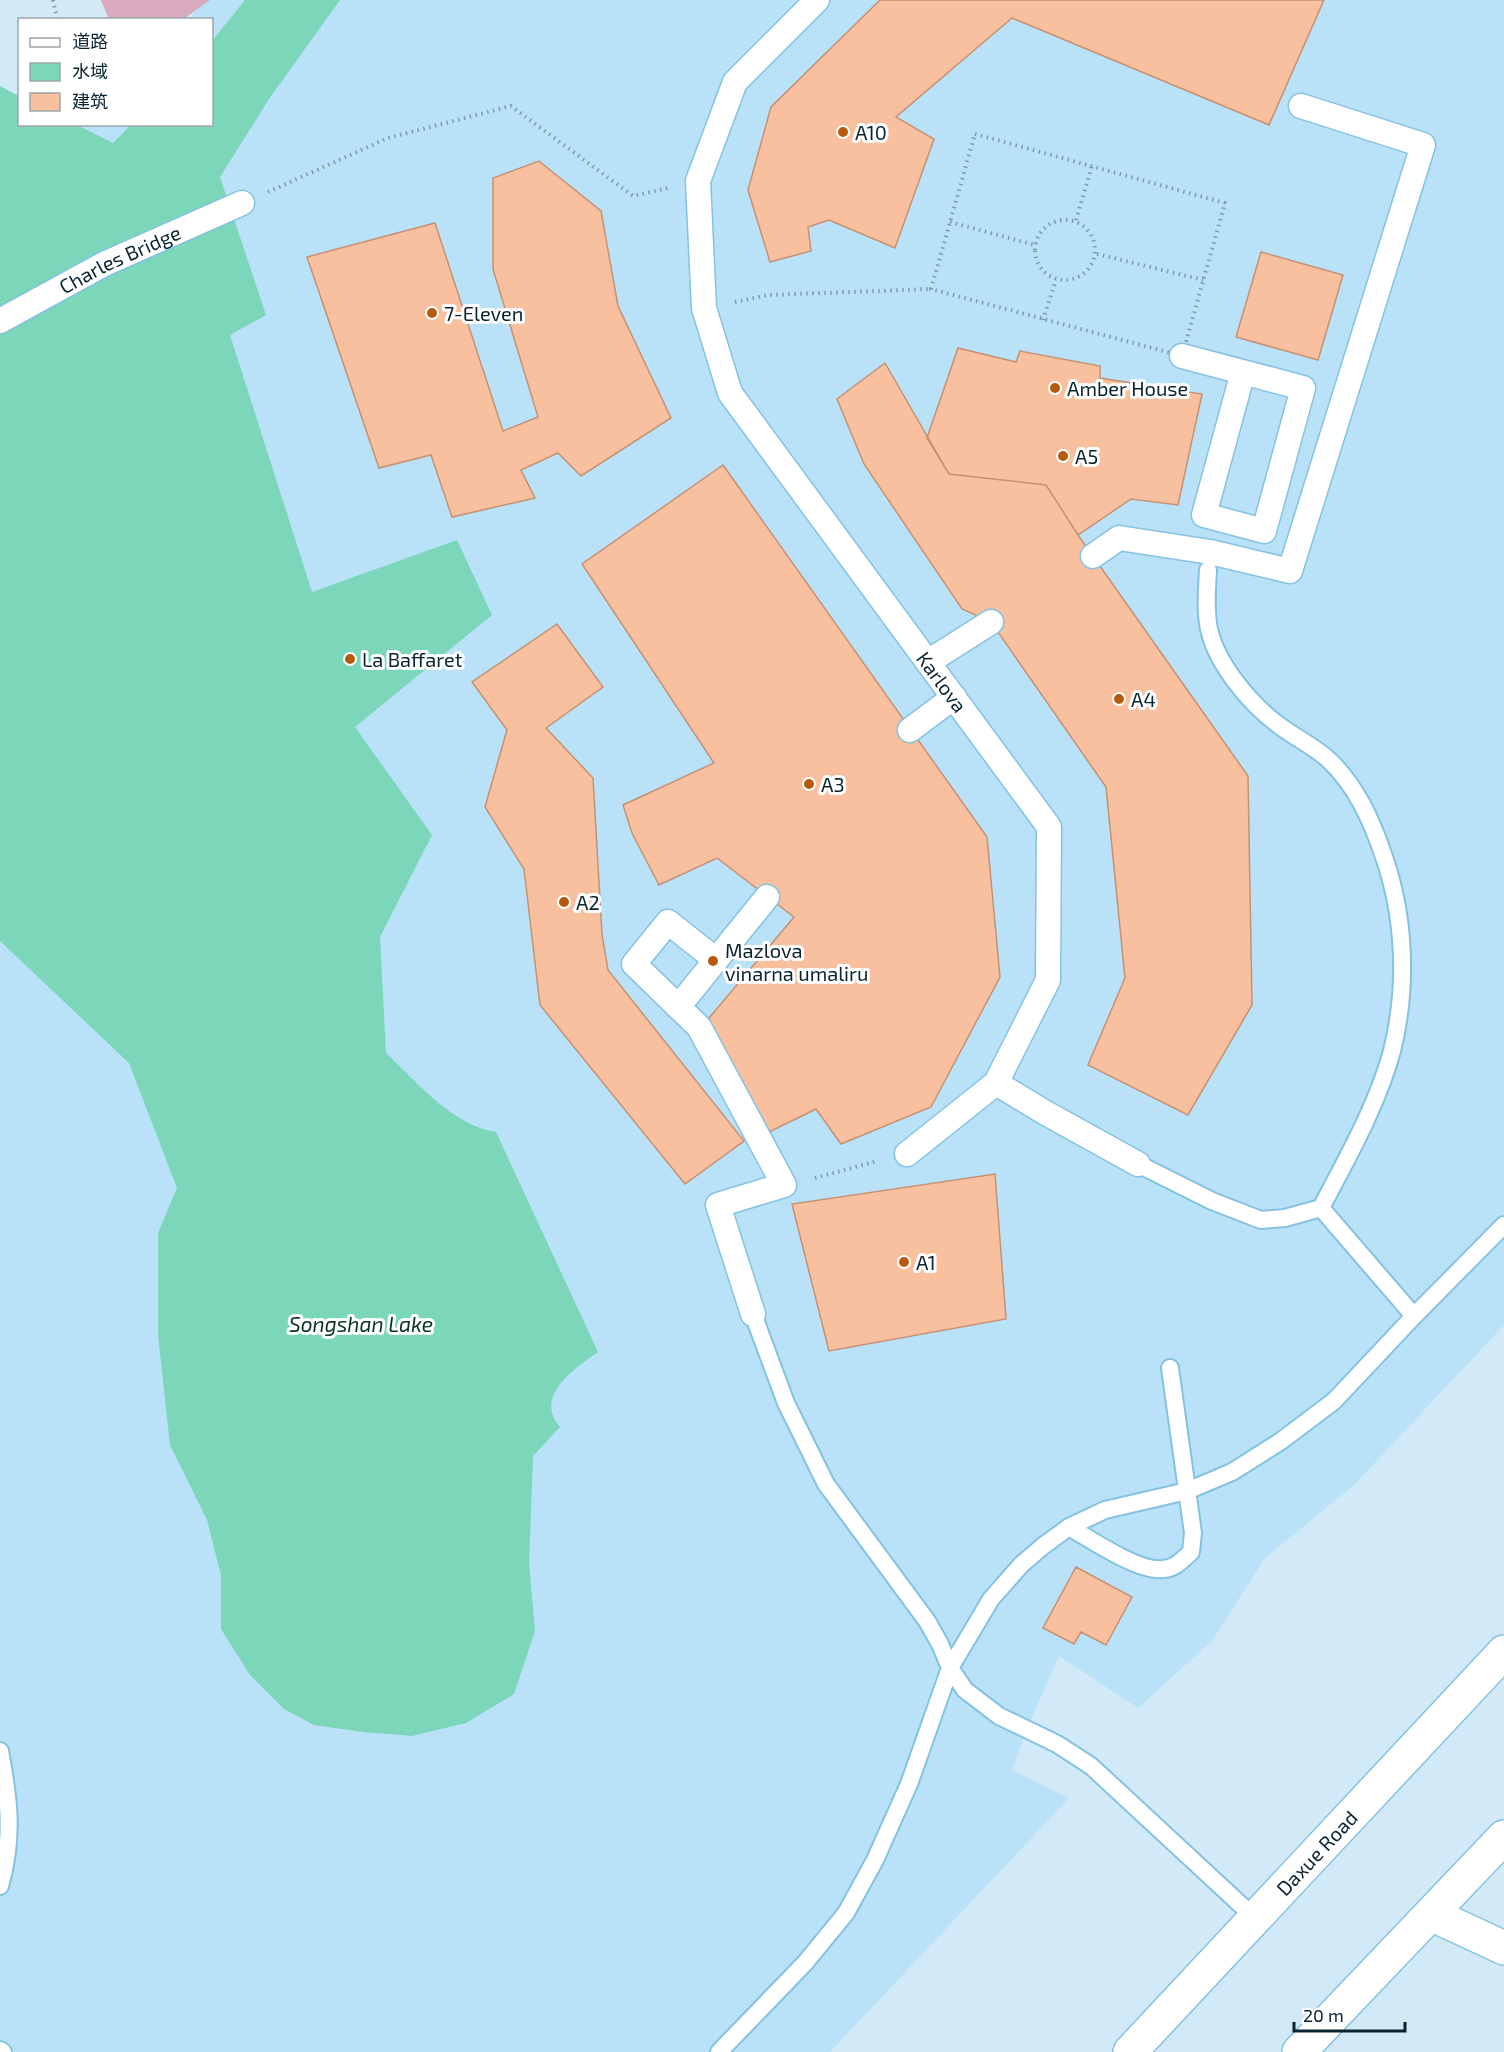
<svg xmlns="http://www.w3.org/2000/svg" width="1504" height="2052" font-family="'Exo 2','Noto Sans SC',sans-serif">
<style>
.built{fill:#b9e2f8}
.green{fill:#daabbf}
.water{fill:#7bd6ba}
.building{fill:#f8c09f;stroke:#c69172;stroke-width:1.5}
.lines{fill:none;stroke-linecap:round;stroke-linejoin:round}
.service-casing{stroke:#85c2e2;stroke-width:20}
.pedestrian-casing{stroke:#85c2e2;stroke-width:27}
.minor-casing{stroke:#85c2e2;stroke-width:36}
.primary-casing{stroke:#85c2e2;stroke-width:36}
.path{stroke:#829aa7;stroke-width:4;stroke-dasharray:1.5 4.5;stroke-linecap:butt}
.service{stroke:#fff;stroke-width:16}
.pedestrian{stroke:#fff;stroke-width:24}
.minor{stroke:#fff;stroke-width:33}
.primary{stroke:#fff;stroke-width:33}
.poi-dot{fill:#b85a0d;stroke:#fff;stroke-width:2}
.labels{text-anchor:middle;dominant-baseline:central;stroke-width:6;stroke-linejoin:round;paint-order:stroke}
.poi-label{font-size:20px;fill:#09232f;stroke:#fff;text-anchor:start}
.street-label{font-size:20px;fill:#09232f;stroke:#fff}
.water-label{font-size:21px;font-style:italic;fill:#073328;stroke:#fff}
</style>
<rect width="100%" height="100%" fill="#d2eaf7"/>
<path class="built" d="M 202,0 L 1504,0 L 1504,1325 L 1354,1485 L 1265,1558 L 1212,1641 L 1138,1708 L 1059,1656 L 1027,1729 L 1012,1770 L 1069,1798 L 830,2052 L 0,2052 L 0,159 L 55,125 L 212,124 L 212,20 L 190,19 Z"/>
<path class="green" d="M 101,0 L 210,0 L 184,19 L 109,20 Z"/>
<path class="water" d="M 245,0 L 340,0 L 269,99 L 220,177 L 266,315 L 230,335 L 312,592 L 457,540 L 492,615 L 355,727 L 432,835 L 380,937 L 386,1053 C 417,1082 453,1126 496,1132 L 598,1352 C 575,1368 533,1396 560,1427 L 533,1456 L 529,1563 L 535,1631 L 514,1694 L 466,1723 L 412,1736 L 363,1732 L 314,1725 L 284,1709 L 250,1675 L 221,1629 L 221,1575 L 207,1520 L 170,1445 L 158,1335 L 158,1233 L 177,1188 L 129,1063 L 0,941 L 0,86 L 19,96 L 20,124 L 77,125 L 113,143 L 131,125 L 212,124 L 212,41 Z"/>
<path class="building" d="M 880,0 L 1324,0 L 1269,125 L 1012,18 L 896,117 L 934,139 L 895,248 L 829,220 L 808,227 L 811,251 L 770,262 L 748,190 L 771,107 Z
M 539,161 L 601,211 L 618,306 L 671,418 L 581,476 L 558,453 L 521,470 L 535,498 L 452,517 L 431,455 L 379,468 L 307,257 L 435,223 L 503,431 L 538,417 L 493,269 L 493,178 Z
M 1261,252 L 1343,275 L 1318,360 L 1236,337 Z
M 958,348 L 1016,362 L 1020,351 L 1100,366 L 1100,378 L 1202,394 L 1178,505 L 1131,499 L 1078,535 L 1046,485 L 949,474 L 927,438 Z
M 885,363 L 949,474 L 1046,485 L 1078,535 L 1248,776 L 1252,1005 L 1188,1115 L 1088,1065 L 1125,978 L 1106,787 L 991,622 L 962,609 L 864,464 L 837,399 Z
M 723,465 L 987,837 L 1000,977 L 931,1107 L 841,1144 L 816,1109 L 767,1133 L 704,1024 L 794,917 L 717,858 L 659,885 L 632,833 L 623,805 L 714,763 L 582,564 Z
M 557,624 L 603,687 L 546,728 L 593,778 L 602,935 L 608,970 L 744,1141 L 685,1184 L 540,1005 L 524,869 L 485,807 L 507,730 L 472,682 Z
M 995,1174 L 1006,1319 L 829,1351 L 792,1204 Z
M 1076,1567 L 1132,1597 L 1106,1645 L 1081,1632 L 1074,1644 L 1043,1628 Z"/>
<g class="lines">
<g class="service-casing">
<path id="service" d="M 1138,1164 L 1212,1201 L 1261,1220 L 1285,1218 L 1321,1208 C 1347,1158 1377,1106 1392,1051 C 1408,986 1405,916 1383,854 C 1371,819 1356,786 1329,760 C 1315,747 1296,738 1280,726 C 1251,705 1217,665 1209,629 C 1205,610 1207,589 1208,570
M 1321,1208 L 1414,1316
M 753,1314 L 786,1403 L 826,1484 L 927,1621 L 940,1644 L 950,1668 L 965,1690 L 999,1716 L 1057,1744 L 1091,1766 L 1255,1918
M 1069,1527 C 1090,1539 1140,1573 1163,1569 C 1176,1568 1182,1560 1191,1552 L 1193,1533 L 1170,1368
M 0,1751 C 9,1799 14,1837 0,1886
M 0,2050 L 3,2052
M 719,2052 L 805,1963 L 846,1913 L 875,1860 L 909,1784 L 950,1668 L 991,1599 L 1021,1565 L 1043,1546 L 1069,1527 L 1105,1510 L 1187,1491 L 1232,1472 L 1281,1441 L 1334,1401 L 1414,1316 L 1504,1225"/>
</g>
<g class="pedestrian-casing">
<g id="pedestrian">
<path id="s1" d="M 817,0 L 735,82 L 698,181 L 704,308 L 730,393 L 1049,827 L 1048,980 L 996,1083 L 907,1154"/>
<path id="s2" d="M 0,321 L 104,264 L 242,203"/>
<path d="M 1182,356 L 1303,388 L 1264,531 L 1204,515 L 1243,372"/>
<path d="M 1093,556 L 1119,538 L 1210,552 L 1290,571 L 1423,145 L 1301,106"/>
<path d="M 928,662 L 991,622"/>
<path d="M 910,730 L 954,697"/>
<path d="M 716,960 L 767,897"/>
<path d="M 678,1007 L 716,960 L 668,922 L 634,964 L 699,1027 L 784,1185 L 718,1205 L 753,1314"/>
<path d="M 996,1083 L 1044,1112 L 1138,1164"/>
</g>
</g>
<g class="minor-casing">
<path id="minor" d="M 1431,1914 L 1504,1948"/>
</g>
<g class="primary-casing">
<g id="primary">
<path id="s3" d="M 1130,2052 L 1504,1652"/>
<path d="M 1299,2052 L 1504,1837"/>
</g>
</g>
<path class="path" d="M 53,0 L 57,18
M 975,134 L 1225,203 L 1182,356 L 931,289 Z
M 268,192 L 388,138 L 511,106 L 633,196 L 668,188
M1035 250a30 30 0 1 1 60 0a30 30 0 1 1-60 0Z
M 1076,220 L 1092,166
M 950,222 L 1035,245
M 1097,254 L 1203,280
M 735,302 L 768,295 L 931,289
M 1043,320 L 1056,280
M 815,1178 L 877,1161"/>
<use href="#service" class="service"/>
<use href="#pedestrian" class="pedestrian"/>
<use href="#minor" class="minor"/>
<use href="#primary" class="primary"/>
</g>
<g class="poi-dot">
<circle cx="843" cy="132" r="6"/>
<circle cx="432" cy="313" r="6"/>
<circle cx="1055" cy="388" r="6"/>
<circle cx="1063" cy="456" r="6"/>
<circle cx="350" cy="659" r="6"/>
<circle cx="1119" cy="699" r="6"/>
<circle cx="809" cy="784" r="6"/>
<circle cx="564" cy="902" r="6"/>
<circle cx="713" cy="961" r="6"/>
<circle cx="904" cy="1262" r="6"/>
</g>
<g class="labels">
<g class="poi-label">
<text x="855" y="132">A10</text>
<text x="444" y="313">7-Eleven</text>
<text x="1067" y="388">Amber House</text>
<text x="1075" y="456">A5</text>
<text x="362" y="659">La Baffaret</text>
<text x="1131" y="699">A4</text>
<text x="821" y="784">A3</text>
<text x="576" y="902">A2</text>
<text x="725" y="950">Mazlova<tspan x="725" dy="23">vinarna umaliru</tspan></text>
<text x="916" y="1262">A1</text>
</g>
<g class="street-label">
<text stroke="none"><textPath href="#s2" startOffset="135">Charles Bridge</textPath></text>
<text stroke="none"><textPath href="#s1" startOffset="796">Karlova</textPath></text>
<text stroke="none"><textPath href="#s3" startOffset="273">Daxue Road</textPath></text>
</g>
<g class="water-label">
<text x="361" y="1323">Songshan Lake</text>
</g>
</g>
<rect x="18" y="18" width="195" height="108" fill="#ffffff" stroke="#9da7ac" stroke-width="1.5"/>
<rect x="30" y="38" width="30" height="9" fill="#ffffff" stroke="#9da7ac" stroke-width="1.5"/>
<text x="72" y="48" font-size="18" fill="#09232f">道路</text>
<rect x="30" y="63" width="30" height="18" fill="#7bd6ba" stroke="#9da7ac" stroke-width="1.5"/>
<text x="72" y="78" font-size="18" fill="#09232f">水域</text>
<rect x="30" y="93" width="30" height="18" fill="#f8c09f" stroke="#9da7ac" stroke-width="1.5"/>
<text x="72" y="108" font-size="18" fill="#09232f">建筑</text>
<path d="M1294 2022v9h111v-9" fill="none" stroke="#09232f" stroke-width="3"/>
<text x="1303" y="2022" font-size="18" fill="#09232f" stroke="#ffffff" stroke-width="4.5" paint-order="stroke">20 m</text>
</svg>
